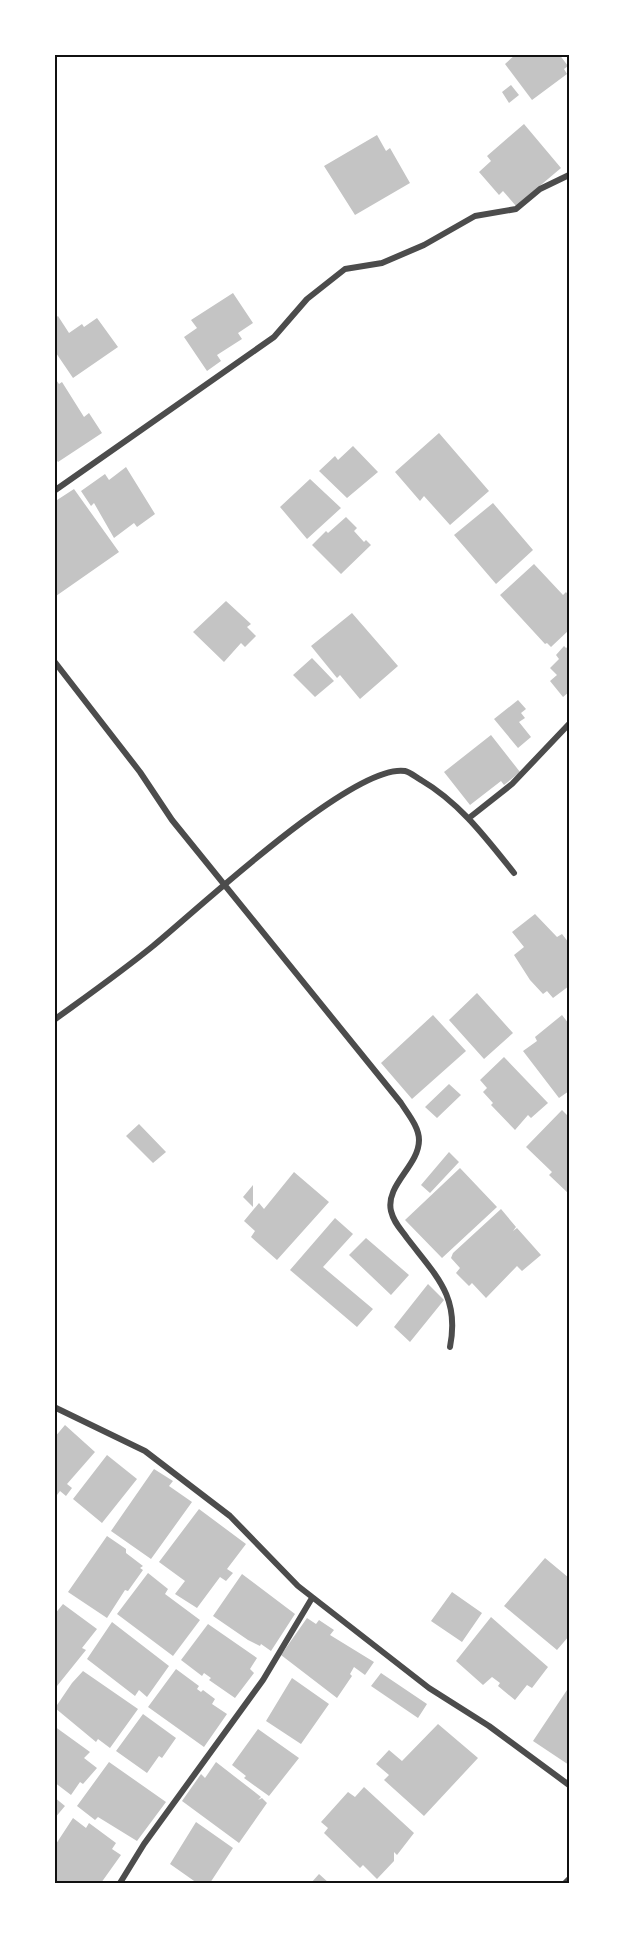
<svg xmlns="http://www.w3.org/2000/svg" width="623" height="1937" font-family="'PT Sans',sans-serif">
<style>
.building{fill:#c4c4c4}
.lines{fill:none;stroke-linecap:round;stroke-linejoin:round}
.minor{stroke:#4c4c4c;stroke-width:6}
.neatline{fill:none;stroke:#111;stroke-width:2}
</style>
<rect width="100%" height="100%" fill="#fff"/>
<path class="building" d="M 516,54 L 559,54 L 568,66 L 564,69 L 567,74 L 532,100 L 505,64 Z
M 511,85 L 519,95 L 509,103 L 502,92 Z
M 524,124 L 561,168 L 516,206 L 503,191 L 499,195 L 479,172 L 491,161 L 487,156 Z
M 377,135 L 386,151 L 390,148 L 410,183 L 355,215 L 324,166 Z
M 233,293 L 253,323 L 238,333 L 242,339 L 217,355 L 221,361 L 207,371 L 184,337 L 197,328 L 191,320 Z
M 58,316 L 69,333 L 82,324 L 84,327 L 97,318 L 118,347 L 73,378 L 54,350 L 54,319 Z
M 54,377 L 59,384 L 62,382 L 84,417 L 89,413 L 102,433 L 58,462 L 54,457 Z
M 439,433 L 489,491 L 450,525 L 424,496 L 420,501 L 395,472 Z
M 353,446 L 378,472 L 347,498 L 319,471 L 335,456 L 338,460 Z
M 126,467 L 155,514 L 137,527 L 134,523 L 114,538 L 94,503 L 91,506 L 81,491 L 105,474 L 109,480 Z
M 310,479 L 341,508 L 307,539 L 280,507 Z
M 74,489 L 119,552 L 56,596 L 54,502 Z
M 493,503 L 533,550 L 496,584 L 454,535 Z
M 346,517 L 357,528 L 354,531 L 364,542 L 366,540 L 371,545 L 341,574 L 312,545 L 326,531 L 328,533 Z
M 534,564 L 563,595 L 566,592 L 569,596 L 569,630 L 551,647 L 547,643 L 545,644 L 500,595 Z
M 226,601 L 251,624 L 247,627 L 256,636 L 245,647 L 241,643 L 224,662 L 193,632 Z
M 352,613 L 398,666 L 360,699 L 340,675 L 337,678 L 311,646 Z
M 564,646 L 566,648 L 569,646 L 569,692 L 563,697 L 550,681 L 557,675 L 550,668 L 559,659 L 556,655 Z
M 312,658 L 334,681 L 315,697 L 293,675 Z
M 518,700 L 526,709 L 521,713 L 525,718 L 519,722 L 531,737 L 518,748 L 494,719 Z
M 491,735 L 520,772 L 504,785 L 501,781 L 470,805 L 444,772 Z
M 535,914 L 557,937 L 562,934 L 569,943 L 569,986 L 553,998 L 547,991 L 543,994 L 530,980 L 514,955 L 524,947 L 512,932 Z
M 477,993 L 513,1033 L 484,1059 L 449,1020 Z
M 433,1015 L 466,1051 L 412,1099 L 381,1063 Z
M 562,1015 L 569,1024 L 569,1091 L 559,1098 L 523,1051 L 537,1041 L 535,1037 Z
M 504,1057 L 548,1103 L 531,1118 L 528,1115 L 515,1130 L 491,1105 L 493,1103 L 483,1092 L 487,1088 L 480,1080 Z
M 449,1084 L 461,1095 L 437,1118 L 425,1107 Z
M 562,1110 L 569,1117 L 569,1194 L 549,1175 L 552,1172 L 526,1147 Z
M 139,1124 L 166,1152 L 153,1163 L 126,1136 Z
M 449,1152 L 459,1162 L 430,1193 L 421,1185 Z
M 460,1168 L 497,1207 L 442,1258 L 405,1220 Z
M 294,1172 L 329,1202 L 277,1260 L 251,1237 L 255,1231 L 244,1221 L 259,1203 L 264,1209 Z
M 253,1185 L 253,1207 L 243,1197 Z
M 501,1209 L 516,1227 L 513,1231 L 517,1228 L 541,1255 L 522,1271 L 517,1266 L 486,1298 L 472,1283 L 469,1286 L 456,1273 L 460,1268 L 451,1258 L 453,1253 Z
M 335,1218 L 353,1234 L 323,1267 L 373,1309 L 357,1327 L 290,1270 Z
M 366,1238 L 409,1275 L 391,1295 L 349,1255 Z
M 428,1284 L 444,1300 L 410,1342 L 394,1327 Z
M 65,1425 L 95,1452 L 67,1484 L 72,1488 L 66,1496 L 60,1491 L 54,1499 L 54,1438 Z
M 107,1455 L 137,1479 L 102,1523 L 73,1499 Z
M 154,1469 L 173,1481 L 169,1486 L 192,1502 L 151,1559 L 111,1531 Z
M 199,1509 L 246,1544 L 227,1569 L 233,1573 L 226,1581 L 220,1577 L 197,1608 L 175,1594 L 185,1581 L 159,1562 Z
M 107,1536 L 126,1549 L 126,1553 L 143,1566 L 140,1568 L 143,1570 L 128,1591 L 125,1590 L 107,1618 L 68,1592 Z
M 545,1558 L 569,1578 L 569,1636 L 557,1650 L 504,1606 Z
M 148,1573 L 168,1589 L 165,1594 L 200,1620 L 173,1656 L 117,1614 Z
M 242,1574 L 295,1614 L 271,1651 L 261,1644 L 260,1646 L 248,1640 L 213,1616 Z
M 452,1592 L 482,1613 L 462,1642 L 431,1621 Z
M 63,1604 L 97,1629 L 82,1648 L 86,1650 L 57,1686 L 54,1684 L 54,1615 Z
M 491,1617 L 548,1667 L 532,1688 L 527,1685 L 515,1700 L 498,1686 L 500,1683 L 492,1677 L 483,1685 L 456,1661 Z
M 307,1618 L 316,1624 L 319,1620 L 334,1630 L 330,1635 L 374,1662 L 365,1675 L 354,1667 L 350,1674 L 352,1676 L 337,1698 L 281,1655 Z
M 112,1622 L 169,1666 L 147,1697 L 139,1690 L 135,1696 L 87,1659 Z
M 208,1624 L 257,1658 L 250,1669 L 254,1673 L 235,1698 L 209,1680 L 211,1678 L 204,1673 L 202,1676 L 181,1660 Z
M 176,1669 L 199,1686 L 197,1689 L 201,1692 L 203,1690 L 215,1699 L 212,1704 L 227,1714 L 204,1747 L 148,1707 Z
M 83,1671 L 138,1709 L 110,1748 L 98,1739 L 96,1742 L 55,1708 L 72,1683 Z
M 381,1673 L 427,1704 L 418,1718 L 371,1686 Z
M 292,1678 L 329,1704 L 301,1744 L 266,1721 Z
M 569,1687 L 569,1765 L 533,1741 Z
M 143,1714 L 176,1738 L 162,1758 L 159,1756 L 147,1773 L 116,1751 Z
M 438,1724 L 478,1758 L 424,1816 L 384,1780 L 389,1775 L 376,1764 L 389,1750 L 402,1761 Z
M 54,1726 L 90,1752 L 84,1758 L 97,1768 L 83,1784 L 80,1782 L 71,1795 L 54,1782 Z
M 258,1729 L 299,1758 L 269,1796 L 244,1778 L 246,1776 L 232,1765 Z
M 109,1762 L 166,1802 L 137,1841 L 98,1817 L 95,1820 L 77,1806 Z
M 216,1762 L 261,1797 L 258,1800 L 262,1798 L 267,1803 L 239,1843 L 182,1801 L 201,1774 L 205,1778 Z
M 364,1787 L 414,1833 L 397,1855 L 394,1852 L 394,1861 L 377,1879 L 363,1865 L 360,1868 L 324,1833 L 328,1828 L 321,1822 L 348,1792 L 355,1797 Z
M 54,1797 L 65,1806 L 54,1819 Z
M 73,1818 L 86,1828 L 89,1823 L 116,1843 L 112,1849 L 121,1855 L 101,1883 L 54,1883 L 54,1847 Z
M 196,1822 L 233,1848 L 210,1883 L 197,1883 L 170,1864 Z
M 319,1874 L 329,1883 L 311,1883 Z"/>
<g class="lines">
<path class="minor" d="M 54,491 L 274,337 L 307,299 L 345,269 L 382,263 L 424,245 L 475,216 L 516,209 L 540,189 L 569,175
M 54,661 L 140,772 L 172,820 L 401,1103 C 408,1114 419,1127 419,1140 C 419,1166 385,1185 391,1211 C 394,1223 400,1228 407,1238 C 436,1276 460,1296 450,1347
M 469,818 L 512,784 L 569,724
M 54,1020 C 87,996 121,972 153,946 C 196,911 353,763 405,771 C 410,772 417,778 421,780 C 460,803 486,838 514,873
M 54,1407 L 145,1451 L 230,1516 L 298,1586 L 429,1688 L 489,1726 L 569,1785
M 120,1883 L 144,1844 L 263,1680 L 312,1598
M 565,1883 L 569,1879"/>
</g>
<rect width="623" height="1937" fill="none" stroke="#ffffff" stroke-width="111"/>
<rect x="56" y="56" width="512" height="1826" class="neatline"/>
</svg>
